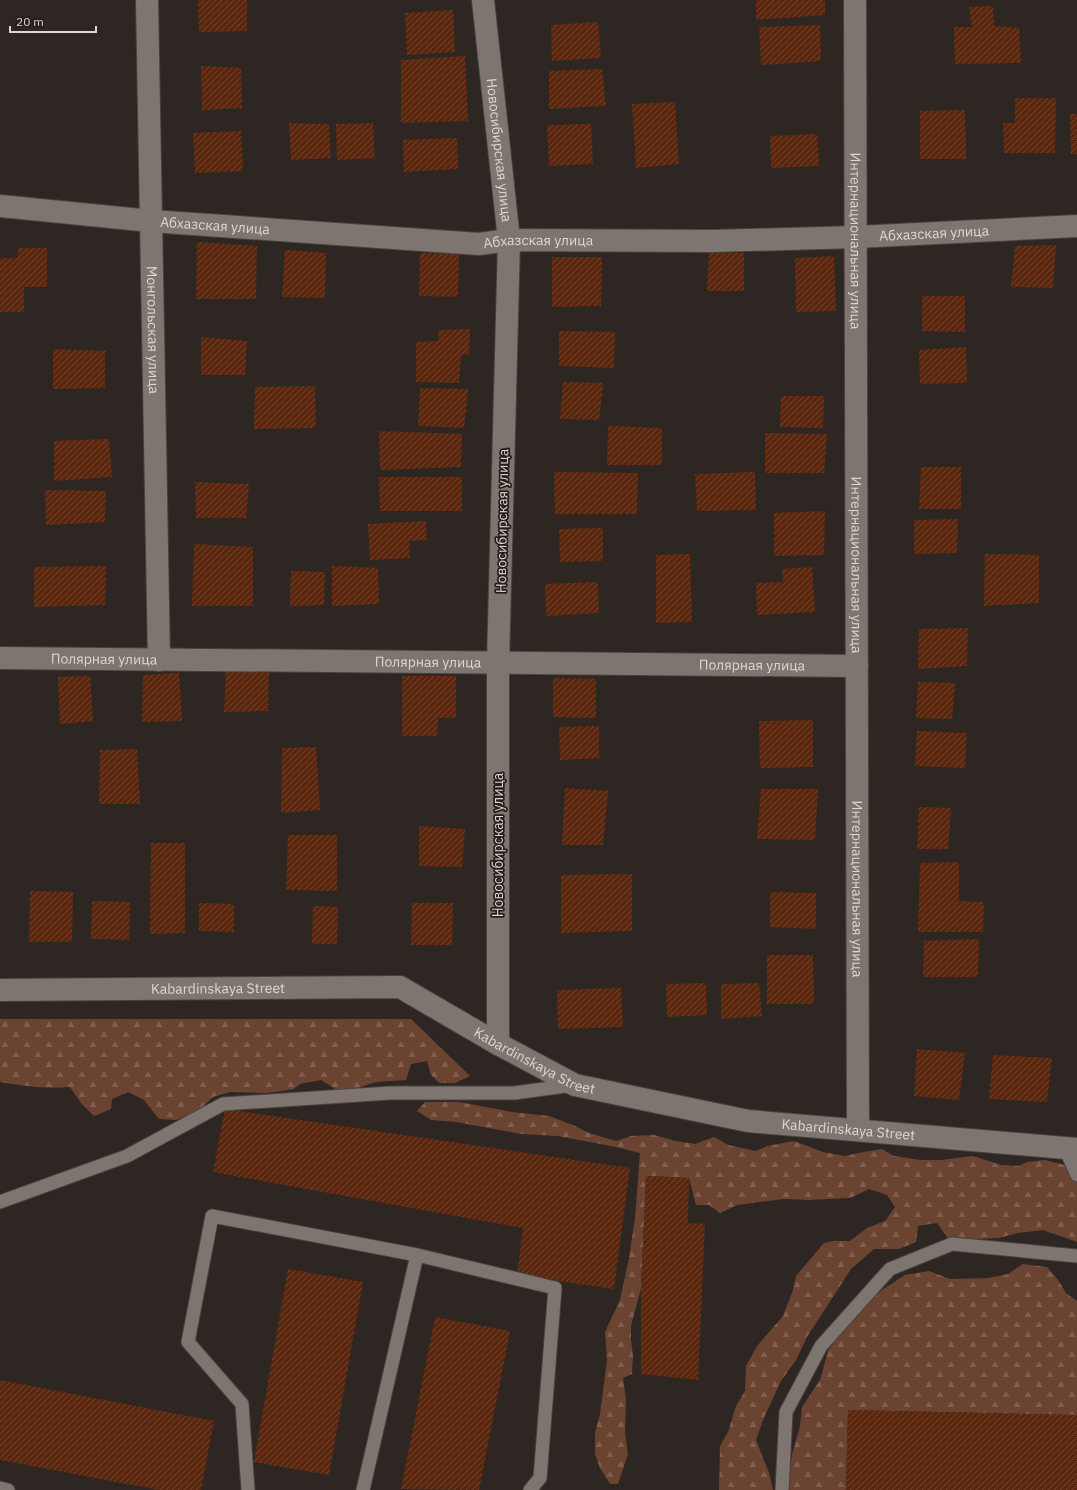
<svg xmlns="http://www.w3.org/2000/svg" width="1077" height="1490" font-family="'IBM Plex Sans',sans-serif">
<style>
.forest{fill:url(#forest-firs)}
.building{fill:url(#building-hatch)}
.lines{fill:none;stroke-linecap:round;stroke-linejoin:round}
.service-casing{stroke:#494340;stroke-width:15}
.minor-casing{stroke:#494340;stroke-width:24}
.tertiary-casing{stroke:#494340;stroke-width:24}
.service{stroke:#7f7570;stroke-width:13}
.minor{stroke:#7f7570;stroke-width:22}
.tertiary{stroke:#7f7570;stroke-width:22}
.labels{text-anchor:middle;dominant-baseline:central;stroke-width:3.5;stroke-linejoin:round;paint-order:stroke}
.street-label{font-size:14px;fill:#dcd7d5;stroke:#241d19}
</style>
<defs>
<pattern id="forest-firs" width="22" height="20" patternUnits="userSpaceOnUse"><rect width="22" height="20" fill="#6b4331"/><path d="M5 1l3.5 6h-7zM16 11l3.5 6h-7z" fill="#805d4e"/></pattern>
<pattern id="building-hatch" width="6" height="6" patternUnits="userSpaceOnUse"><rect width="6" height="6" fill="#5a270e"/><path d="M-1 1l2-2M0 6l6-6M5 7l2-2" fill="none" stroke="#714630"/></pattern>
</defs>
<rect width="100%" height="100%" fill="#2e2623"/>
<path class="forest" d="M 0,1019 L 411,1019 L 470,1076 L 455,1083 L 439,1083 L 431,1075 L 427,1061 L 411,1064 L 406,1080 L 376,1082 L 355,1089 L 335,1089 L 321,1080 L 300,1084 L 294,1089 L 268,1093 L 230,1092 L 213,1097 L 196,1113 L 176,1120 L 159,1119 L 144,1100 L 128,1092 L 112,1099 L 111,1109 L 94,1116 L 81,1103 L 70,1087 C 46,1089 24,1086 0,1082 Z
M 425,1102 L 459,1102 L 512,1112 L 549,1116 L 573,1125 L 589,1133 L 616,1141 L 631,1136 L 654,1135 L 676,1141 L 695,1144 L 714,1137 L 728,1145 L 756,1151 L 767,1146 L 794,1141 L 823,1152 L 845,1156 L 863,1152 L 882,1149 L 894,1156 L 920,1160 L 941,1160 L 973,1156 L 1001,1165 L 1019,1166 L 1027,1162 L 1045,1160 L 1065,1165 L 1077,1173 L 1077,1242 L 1043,1230 L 1018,1233 L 999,1238 L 977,1239 L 952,1244 L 937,1223 L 918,1226 L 916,1242 L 899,1249 L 874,1249 L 851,1269 L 807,1337 L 796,1360 L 781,1381 L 763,1420 L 756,1440 L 769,1473 L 773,1490 L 719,1490 L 720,1446 L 728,1432 L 736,1406 L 745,1391 L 746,1366 L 757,1346 L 783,1316 L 793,1290 L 796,1276 L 824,1243 L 833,1241 L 850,1241 L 867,1228 L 885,1221 L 895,1207 L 887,1195 L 869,1189 L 850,1198 L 809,1200 L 784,1199 L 737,1205 L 720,1213 L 709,1205 L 696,1205 L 689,1178 L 646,1176 L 641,1288 L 631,1326 L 631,1340 L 633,1356 L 632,1374 L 623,1378 L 626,1399 L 625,1433 L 628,1454 L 618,1484 L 610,1484 L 600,1468 L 595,1454 L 595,1433 L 600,1414 L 607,1360 L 605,1332 L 620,1300 L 629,1258 L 635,1218 L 640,1153 L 616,1147 L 558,1136 L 521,1134 L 456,1122 L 431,1120 L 417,1111 Z
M 1023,1264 L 1047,1267 L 1058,1280 L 1066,1293 L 1077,1301 L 1077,1415 L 848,1410 L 846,1490 L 787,1490 L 792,1455 L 800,1426 L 802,1407 L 820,1380 L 828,1351 L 842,1331 L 859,1310 L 882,1290 L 905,1275 L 929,1271 L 950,1279 L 988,1278 L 1008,1274 Z"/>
<path class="building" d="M 198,0 L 247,0 L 247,31 L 199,32 Z
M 756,0 L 825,0 L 825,15 L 756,20 Z
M 993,6 L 994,26 L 1019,28 L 1021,63 L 955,64 L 954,27 L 972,27 L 969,7 Z
M 453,10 L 455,52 L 407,55 L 405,13 Z
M 598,22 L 601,58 L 552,61 L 551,25 Z
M 820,25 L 821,61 L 761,65 L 759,27 Z
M 465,56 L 468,121 L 401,123 L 401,60 Z
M 201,66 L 241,68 L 242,108 L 202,110 Z
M 602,69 L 606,106 L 549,109 L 549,71 Z
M 1015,98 L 1056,98 L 1055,153 L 1004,153 L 1003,123 L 1015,123 Z
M 675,102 L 679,164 L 636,168 L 632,104 Z
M 965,110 L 966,159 L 920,159 L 920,111 Z
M 1070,113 L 1077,114 L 1077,154 L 1071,154 Z
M 289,123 L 329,124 L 331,158 L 291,160 Z
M 373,123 L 375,158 L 337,160 L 336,124 Z
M 591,124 L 593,164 L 549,166 L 547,125 Z
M 241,131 L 243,171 L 195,173 L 193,133 Z
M 817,134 L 819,166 L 771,168 L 770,136 Z
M 457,138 L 458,169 L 404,172 L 403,140 Z
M 197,242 L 257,246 L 256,299 L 196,299 Z
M 1056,245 L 1053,288 L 1011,287 L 1015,246 Z
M 18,248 L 47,248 L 47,287 L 24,287 L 24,312 L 0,312 L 0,258 L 18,258 Z
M 285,250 L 326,253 L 325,298 L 282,297 Z
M 420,253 L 459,254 L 458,297 L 419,296 Z
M 709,253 L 744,253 L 744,291 L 707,291 Z
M 834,256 L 836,311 L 796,312 L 795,258 Z
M 552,257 L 602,257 L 601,306 L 552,307 Z
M 922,296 L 965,296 L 965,332 L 922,331 Z
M 470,329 L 469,354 L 461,355 L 459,383 L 416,382 L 416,342 L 439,341 L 438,330 Z
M 559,331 L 615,332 L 614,368 L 559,366 Z
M 201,337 L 247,341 L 245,375 L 201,375 Z
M 966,347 L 967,383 L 920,384 L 919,350 Z
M 53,349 L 105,351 L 105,388 L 53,389 Z
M 563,382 L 603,383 L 599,420 L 560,419 Z
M 315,386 L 316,428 L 254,429 L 255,387 Z
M 420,388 L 468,389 L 464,428 L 418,426 Z
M 781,396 L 824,396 L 823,428 L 780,427 Z
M 608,426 L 662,428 L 662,465 L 607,465 Z
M 379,431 L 462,434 L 461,467 L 380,470 Z
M 765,433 L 827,434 L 824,473 L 765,473 Z
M 109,439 L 112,477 L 54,481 L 54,441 Z
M 921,467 L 961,467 L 961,509 L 919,509 Z
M 554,472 L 638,473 L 637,514 L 555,514 Z
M 755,472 L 756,510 L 697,511 L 695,474 Z
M 379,477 L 462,477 L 462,511 L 380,511 Z
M 195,482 L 249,484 L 246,518 L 196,518 Z
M 45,490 L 106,491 L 105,522 L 46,525 Z
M 825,511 L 824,555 L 774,556 L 774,513 Z
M 958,519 L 957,553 L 914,554 L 914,520 Z
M 426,521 L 427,540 L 409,541 L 410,558 L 370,560 L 368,524 Z
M 603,528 L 603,561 L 560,562 L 559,529 Z
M 194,544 L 253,547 L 253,606 L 192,606 Z
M 690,554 L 692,622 L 656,623 L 656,555 Z
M 985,554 L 1039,555 L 1039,603 L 984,606 Z
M 106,566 L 105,605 L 34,607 L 34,567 Z
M 332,566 L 378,568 L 379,604 L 332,606 Z
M 812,567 L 815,612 L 757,615 L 756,583 L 783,582 L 782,569 Z
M 291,571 L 325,572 L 324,605 L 290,606 Z
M 598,582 L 599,613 L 546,616 L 545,584 Z
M 968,628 L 967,666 L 918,669 L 919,629 Z
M 226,669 L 269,670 L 268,711 L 224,712 Z
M 179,673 L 182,721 L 142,722 L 143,675 Z
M 90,676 L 93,721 L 60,724 L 58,677 Z
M 402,676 L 456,676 L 456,718 L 438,718 L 437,736 L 402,736 Z
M 553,678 L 596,679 L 596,718 L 553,717 Z
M 918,682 L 955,683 L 952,719 L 916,718 Z
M 813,720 L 813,767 L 760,768 L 759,721 Z
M 599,726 L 599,758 L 560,760 L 559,727 Z
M 917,731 L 967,733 L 965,768 L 915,766 Z
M 316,747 L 320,810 L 281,813 L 282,748 Z
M 137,749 L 140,804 L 99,804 L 100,750 Z
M 565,788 L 608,791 L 603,845 L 562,845 Z
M 761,789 L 818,789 L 815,840 L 757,839 Z
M 919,807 L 951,808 L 948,849 L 917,849 Z
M 419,826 L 465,829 L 462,867 L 419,866 Z
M 288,835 L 337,835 L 337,891 L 286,890 Z
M 151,843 L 185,843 L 185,933 L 150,934 Z
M 959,862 L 959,901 L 984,902 L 983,932 L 918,932 L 920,863 Z
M 632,874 L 632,931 L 561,933 L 561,875 Z
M 30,891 L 73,892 L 72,942 L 29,942 Z
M 770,892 L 816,893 L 816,929 L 770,927 Z
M 92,901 L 130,902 L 129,940 L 91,939 Z
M 199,903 L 234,904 L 234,932 L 199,931 Z
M 412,903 L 453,903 L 452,945 L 411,945 Z
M 313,906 L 338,907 L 337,944 L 312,944 Z
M 979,939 L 978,977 L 923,977 L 924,941 Z
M 767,955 L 813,955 L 814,1004 L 767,1004 Z
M 706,983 L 707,1015 L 667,1017 L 666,984 Z
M 759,983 L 762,1016 L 721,1019 L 721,984 Z
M 621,988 L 623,1027 L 558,1029 L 557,990 Z
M 917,1049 L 965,1053 L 959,1100 L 914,1096 Z
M 993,1055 L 1052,1058 L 1047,1102 L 989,1099 Z
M 225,1109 L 630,1168 L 614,1289 L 517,1275 L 523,1228 L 213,1172 Z
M 646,1176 L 689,1178 L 688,1223 L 705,1224 L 698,1380 L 641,1374 L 641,1288 Z
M 288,1269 L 363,1282 L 329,1475 L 254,1462 Z
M 435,1317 L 510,1331 L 479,1490 L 401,1489 Z
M 0,1380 L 214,1421 L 201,1490 L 159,1490 L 0,1460 Z
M 848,1410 L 1077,1415 L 1077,1490 L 846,1490 Z"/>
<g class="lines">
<g class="service-casing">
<path id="service" d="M 1065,1148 L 1077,1175
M 0,1202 L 127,1156 L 223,1104 L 390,1093 L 514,1093 L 573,1085
M 0,1488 L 8,1490
M 248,1490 L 242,1404 L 188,1342 L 212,1216 L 417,1255 L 555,1288 L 540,1478 L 530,1490
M 363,1490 L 417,1255
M 782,1490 L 786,1412 L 821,1346 L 890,1269 L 952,1244 L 1077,1256"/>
</g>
<g class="minor-casing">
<g id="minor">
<path id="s1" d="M 147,0 L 159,660"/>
<path id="s2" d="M 483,0 L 509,240 L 498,663 L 498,1044"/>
<path id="s3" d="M 855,0 L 858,1130"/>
<path id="s4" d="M 0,206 L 151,221 L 479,244 L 509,240 L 714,241 L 856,237 L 1077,226"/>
<path id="s5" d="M 0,658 L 857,666"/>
</g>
</g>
<g class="tertiary-casing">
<g id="tertiary">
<path id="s6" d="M 0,990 L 400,987 L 498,1044 L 575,1085 L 748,1121 L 1077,1149"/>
</g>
</g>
<use href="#service" class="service"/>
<use href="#minor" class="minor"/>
<use href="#tertiary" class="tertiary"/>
</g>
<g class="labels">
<g class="street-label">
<text stroke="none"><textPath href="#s2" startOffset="151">Новосибирская улица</textPath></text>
<text stroke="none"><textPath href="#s4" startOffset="216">Абхазская улица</textPath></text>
<text stroke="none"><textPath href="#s4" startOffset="936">Абхазская улица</textPath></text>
<text stroke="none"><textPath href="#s3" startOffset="241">Интернациональная улица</textPath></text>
<text stroke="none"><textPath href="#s4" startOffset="540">Абхазская улица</textPath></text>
<text stroke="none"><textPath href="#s1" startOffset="330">Монгольская улица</textPath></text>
<text transform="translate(502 521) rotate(-89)">Новосибирская улица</text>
<text stroke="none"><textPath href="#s3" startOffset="565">Интернациональная улица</textPath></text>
<text stroke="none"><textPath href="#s5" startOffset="104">Полярная улица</textPath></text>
<text stroke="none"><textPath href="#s5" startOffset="428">Полярная улица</textPath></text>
<text stroke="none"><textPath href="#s5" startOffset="752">Полярная улица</textPath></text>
<text transform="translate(498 845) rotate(-90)">Новосибирская улица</text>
<text stroke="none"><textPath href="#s3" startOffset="889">Интернациональная улица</textPath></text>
<text stroke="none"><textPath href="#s6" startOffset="218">Kabardinskaya Street</textPath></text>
<text stroke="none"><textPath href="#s6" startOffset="554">Kabardinskaya Street</textPath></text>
<text stroke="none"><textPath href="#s6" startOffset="878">Kabardinskaya Street</textPath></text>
</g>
</g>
<path d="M10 26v6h86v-6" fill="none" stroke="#dcd7d5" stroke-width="2"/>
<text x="16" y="26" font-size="12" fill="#dcd7d5" stroke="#241d19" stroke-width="3" paint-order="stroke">20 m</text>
</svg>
